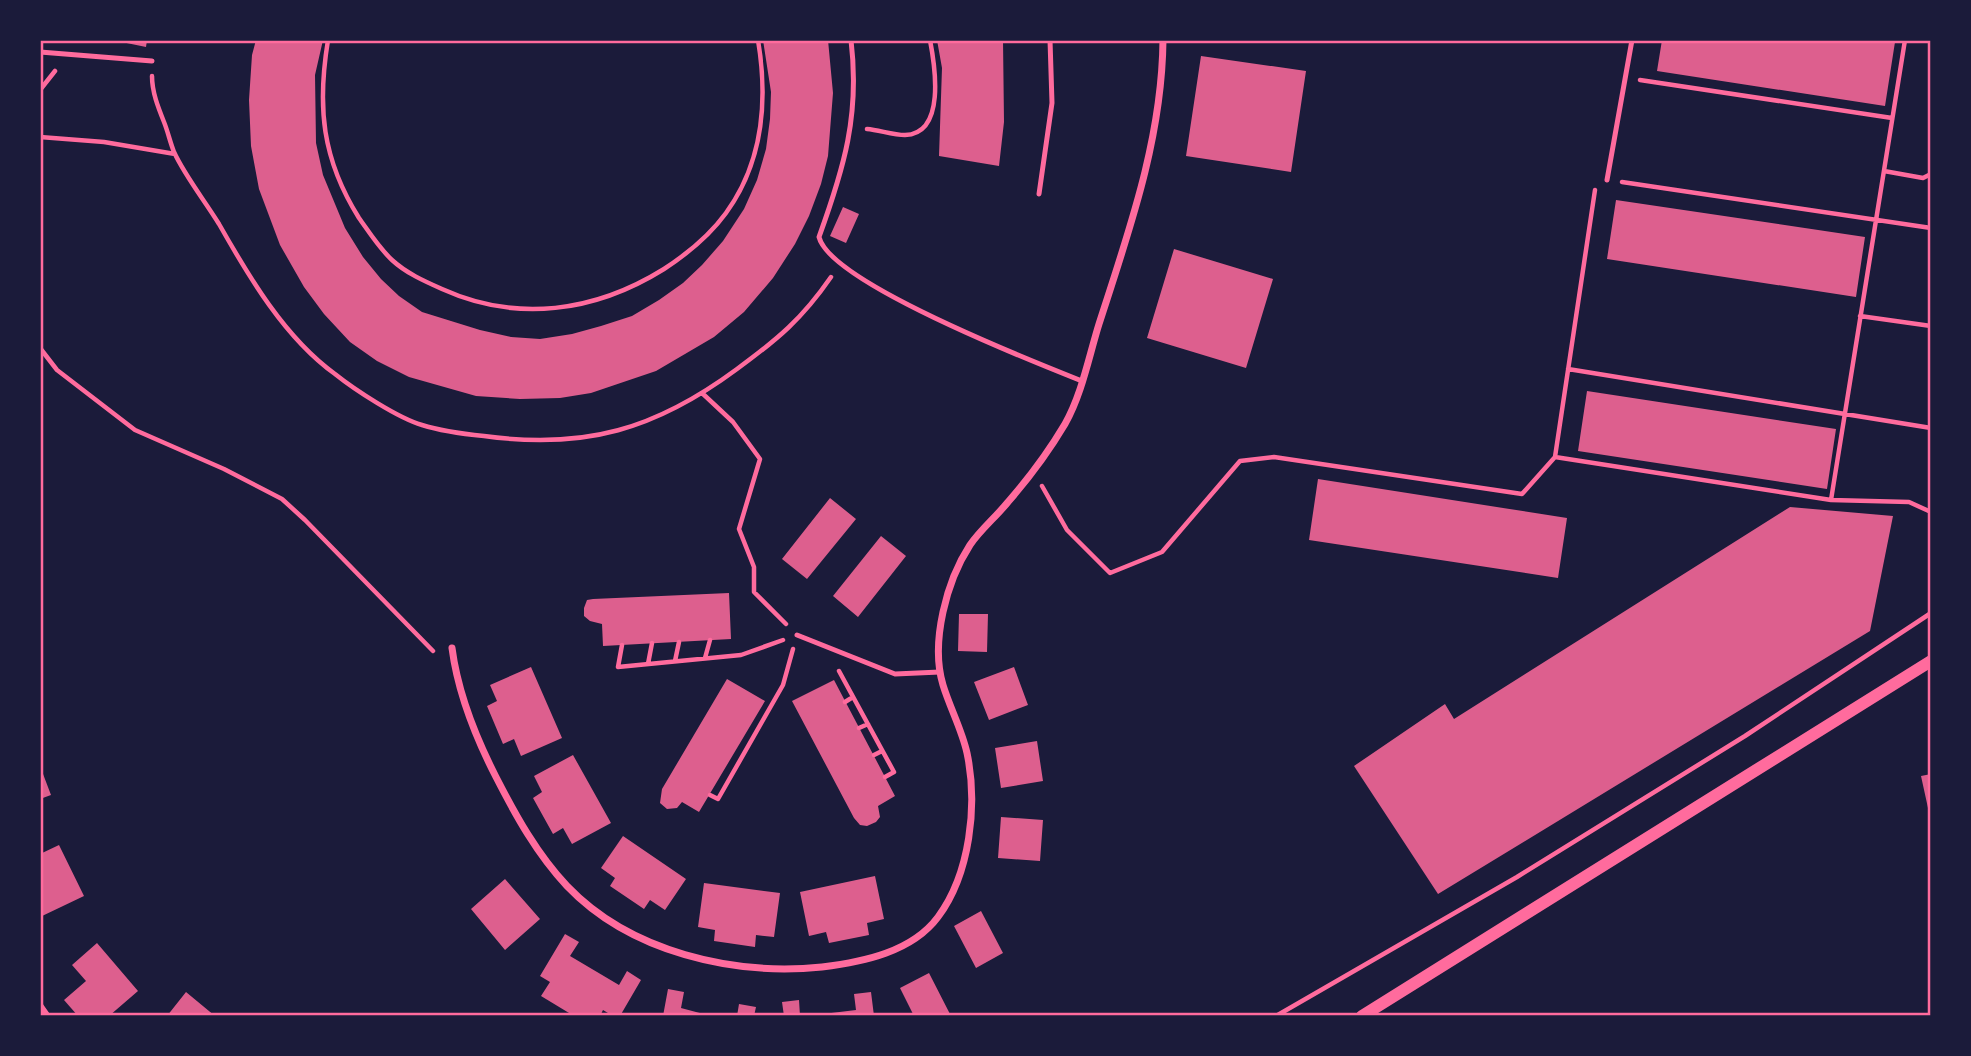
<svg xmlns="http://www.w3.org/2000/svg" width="1971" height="1056" font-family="'Varela Round',sans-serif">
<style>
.building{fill:#dd5f8e}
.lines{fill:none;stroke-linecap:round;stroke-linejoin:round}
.path{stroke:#ff6b9d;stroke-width:4.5}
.service{stroke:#ff6b9d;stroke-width:5}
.minor{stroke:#ff6b9d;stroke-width:7}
.tertiary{stroke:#ff6b9d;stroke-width:12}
.neatline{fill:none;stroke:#ff6b9d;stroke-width:2.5}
</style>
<rect width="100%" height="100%" fill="#1b1b3a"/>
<path class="building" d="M 112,40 L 147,40 L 146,47 Z
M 256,40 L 323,40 L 315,75 L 316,143 L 323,175 L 345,228 L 363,257 L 381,279 L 399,296 L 422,312 L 480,330 L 511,337 L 540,339 L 572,334 L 601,326 L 632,316 L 659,300 L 683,283 L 702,265 L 723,241 L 744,209 L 757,180 L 766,149 L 770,119 L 771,92 L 763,40 L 828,40 L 833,93 L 828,156 L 821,184 L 809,216 L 795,244 L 773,278 L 744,312 L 714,337 L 656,371 L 591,393 L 560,398 L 520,399 L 476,396 L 409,377 L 377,361 L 350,342 L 324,314 L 304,287 L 280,245 L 259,189 L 251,146 L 249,100 L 252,55 Z
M 937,40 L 1003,40 L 1004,122 L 999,166 L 939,156 L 942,68 Z
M 1662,40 L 1883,40 L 1895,42 L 1885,106 L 1657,71 Z
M 1201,56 L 1306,71 L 1291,172 L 1186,156 Z
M 1616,200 L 1865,237 L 1856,297 L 1607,259 Z
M 843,207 L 859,214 L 846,243 L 830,236 Z
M 1174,249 L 1273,279 L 1246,368 L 1147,338 Z
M 1587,391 L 1836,429 L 1827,489 L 1578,451 Z
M 1318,479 L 1567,518 L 1558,578 L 1309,540 Z
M 830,498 L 856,519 L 807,579 L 782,559 Z
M 1790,507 L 1893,516 L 1870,631 L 1438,894 L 1354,766 L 1445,704 L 1454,719 Z
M 881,536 L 906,556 L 858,617 L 833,596 Z
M 729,593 L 731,639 L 603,646 L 602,624 L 590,621 L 584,616 L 584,608 L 587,600 L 593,599 Z
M 959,614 L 988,614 L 987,652 L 958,651 Z
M 531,667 L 562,738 L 521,756 L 514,739 L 503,744 L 487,706 L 497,701 L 490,685 Z
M 1014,667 L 1028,705 L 989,720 L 974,682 Z
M 727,679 L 765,701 L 699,812 L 682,802 L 677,808 L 667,809 L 660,803 L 662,789 Z
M 834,680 L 895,796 L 878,806 L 880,817 L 876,822 L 867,826 L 860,825 L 854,818 L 792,701 Z
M 1037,741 L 1043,781 L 1001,788 L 995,748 Z
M 573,755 L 611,823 L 572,844 L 563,828 L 553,834 L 533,798 L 542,792 L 534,776 Z
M 40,766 L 51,795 L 40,799 Z
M 1931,774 L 1931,808 L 1928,808 L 1921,776 Z
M 1001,817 L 1043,820 L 1040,861 L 998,858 Z
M 623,836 L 686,879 L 665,910 L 650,900 L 644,909 L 610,886 L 615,878 L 601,868 Z
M 59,845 L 84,896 L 40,917 L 40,854 Z
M 875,876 L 884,919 L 867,923 L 869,935 L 829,943 L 826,932 L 809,936 L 800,892 Z
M 505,879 L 540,919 L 505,950 L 471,909 Z
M 704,883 L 780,893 L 774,937 L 756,935 L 755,947 L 714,941 L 715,930 L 698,927 Z
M 981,911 L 1003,953 L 976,968 L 954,926 Z
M 565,934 L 579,942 L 570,956 L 619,985 L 627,971 L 641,980 L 620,1016 L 613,1016 L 603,1010 L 600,1016 L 574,1016 L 541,996 L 550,982 L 540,976 Z
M 97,943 L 138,991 L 109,1016 L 78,1016 L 64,1000 L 86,981 L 72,965 Z
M 929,973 L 951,1016 L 914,1016 L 900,988 Z
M 668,989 L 684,992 L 681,1008 L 711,1016 L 663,1016 Z
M 186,992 L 215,1016 L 167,1016 Z
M 871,992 L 874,1016 L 823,1016 L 823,1014 L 856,1010 L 854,994 Z
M 799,1000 L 800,1016 L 784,1016 L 782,1002 Z
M 739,1004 L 756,1007 L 754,1016 L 737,1016 Z"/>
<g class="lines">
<path class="path" d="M 328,40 C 317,107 322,159 359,218 C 369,232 379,248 392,260 C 406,273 424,281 442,289 C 517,323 595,312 664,269 C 687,254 710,235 726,213 C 763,162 768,100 758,40
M 152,76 C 152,92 158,107 164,122 C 168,132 170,142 174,152 C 185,176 205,201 219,224 C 249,277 285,338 335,374 C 355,390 398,418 422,425 C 441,431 464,434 484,436 C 585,450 656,429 737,369 C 778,339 802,319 831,277
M 1640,80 L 1892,118
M 40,90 L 55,71
M 867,129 C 879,130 893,135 905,135 C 946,134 935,66 930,40
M 40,137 L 104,142 L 175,154
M 1884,171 L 1923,178 L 1931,174
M 1622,182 L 1931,228
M 1860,316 L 1931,326
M 40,348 L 57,370 L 135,430 L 224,469 L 282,499 L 305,520 L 433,651
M 1568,369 L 1931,428
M 702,393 L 733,422 L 760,459 L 739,529 L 754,567 L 754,592 L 786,624
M 1555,457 L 1595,190
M 1555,457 L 1831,500 L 1909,502 L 1931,512
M 1042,486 L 1067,530 L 1110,573 L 1162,552 L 1240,461 L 1274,457 L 1522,494 L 1555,457
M 1831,500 L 1905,40
M 622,645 L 618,667 L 741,655 L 783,640
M 705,658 L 710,640
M 675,661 L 679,642
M 648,664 L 652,643
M 839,671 L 894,772 L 885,777
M 845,702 L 853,697
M 859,728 L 868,724
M 874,755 L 882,751
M 710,795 L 718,799 L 783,685 L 793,649
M 1276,1016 L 1517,877 L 1745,736 L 1931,613"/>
<path class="service" d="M 851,40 C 860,115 844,168 819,237 C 830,282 1034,362 1082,381
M 40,52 L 152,61
M 1607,180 L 1632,40
M 1039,194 L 1052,103 L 1050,40
M 797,635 L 895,674 L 940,672"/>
<path class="minor" d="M 452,648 C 458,694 475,736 496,777 C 516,816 537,854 567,886 C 630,952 733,976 822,967 C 863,962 912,952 938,917 C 970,874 978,805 967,753 C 962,730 950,708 943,685 C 936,662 938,635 943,612 C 948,589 957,565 970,545 C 981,529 996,517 1008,502 C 1029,478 1049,451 1065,424 C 1082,394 1089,356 1099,324 C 1129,231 1162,139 1163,40
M 40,1006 L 47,1016"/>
<path class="tertiary" d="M 1362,1016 L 1931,661"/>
</g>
<rect width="1971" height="1056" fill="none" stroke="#1b1b3a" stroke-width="84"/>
<rect x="42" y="42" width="1887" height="972" class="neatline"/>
</svg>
